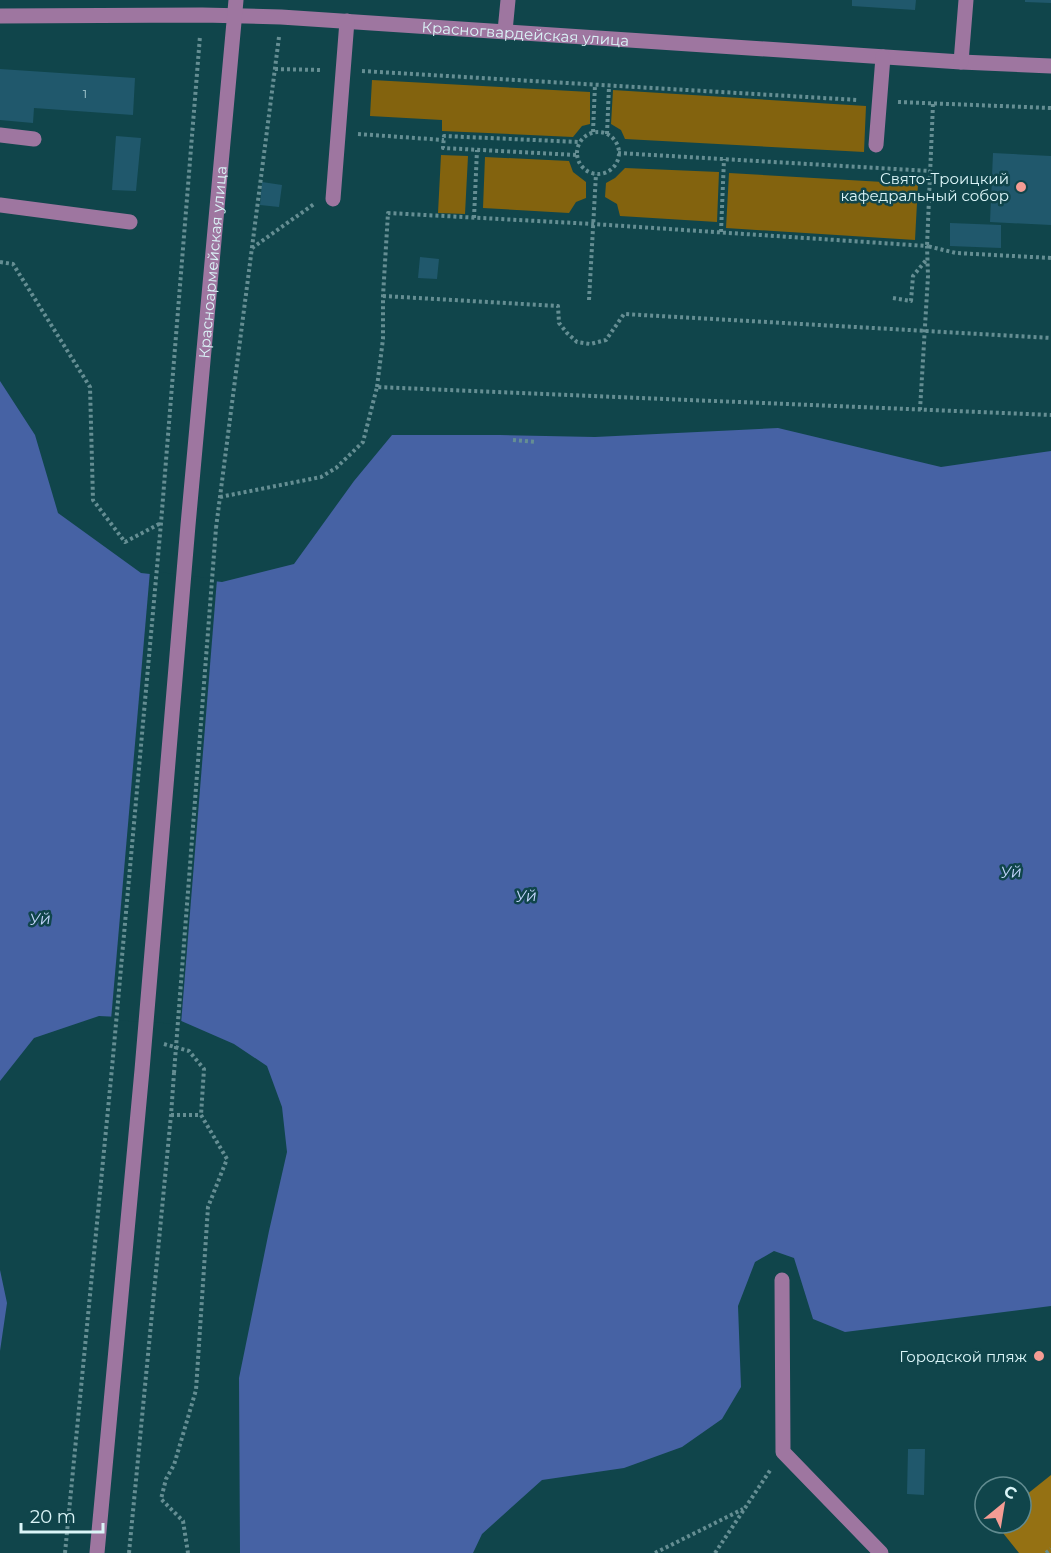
<svg xmlns="http://www.w3.org/2000/svg" width="1051" height="1553" font-family="Montserrat,sans-serif">
<style>
.green{fill:#83630e}
.forest{fill:#957113}
.water{fill:#4662a4}
.pier{fill:#10454b}
.building{fill:#20586c}
.lines{fill:none;stroke-linecap:round;stroke-linejoin:round}
.path{stroke:#658e93;stroke-width:4;stroke-dasharray:3 3;stroke-linecap:butt}
.minor{stroke:#9e76a0;stroke-width:15}
.path-bridge{stroke:#658e93;stroke-width:4;stroke-dasharray:3 3;stroke-linecap:butt}
.poi-dot{fill:#f59c94;stroke:#10454b;stroke-width:2}
.labels{text-anchor:middle;dominant-baseline:central;stroke-width:5;stroke-linejoin:round;paint-order:stroke}
.number-label{font-size:12px;fill:#acced5}
.street-label{font-size:15px;fill:#dbf5f8;stroke:#10454b}
.poi-label{font-size:15px;fill:#dbf5f8;stroke:#10454b;text-anchor:end}
.water-label{font-size:16px;font-style:italic;fill:#c4d6fc;stroke:#10454b}
</style>
<rect width="100%" height="100%" fill="#10454b"/>
<path class="green" d="M 372,80 L 590,92 L 590,124 L 582,126 L 573,137 L 442,131 L 442,120 L 370,116 Z
M 613,90 L 866,106 L 864,152 L 625,139 L 621,130 L 611,124 Z
M 441,155 L 468,156 L 465,214 L 438,213 Z
M 485,157 L 569,161 L 573,172 L 586,182 L 586,198 L 576,202 L 569,213 L 483,208 Z
M 625,168 L 719,172 L 717,222 L 620,216 L 617,204 L 605,197 L 606,183 L 615,178 Z
M 729,173 L 918,184 L 915,240 L 726,228 Z"/>
<path class="forest" d="M 1051,1475 L 1051,1553 L 1019,1553 L 995,1523 L 1021,1523 L 1021,1499 Z"/>
<path class="water" d="M 0,381 L 35,435 L 58,513 L 141,573 L 222,582 L 294,564 L 354,481 L 392,435 L 500,435 L 595,437 L 778,428 L 941,467 L 1051,451 L 1051,1306 L 845,1332 L 813,1319 L 794,1258 L 774,1251 L 755,1262 L 738,1306 L 741,1387 L 722,1419 L 682,1447 L 624,1468 L 542,1480 L 482,1534 L 473,1553 L 240,1553 L 239,1378 L 269,1231 L 287,1152 L 282,1107 L 267,1066 L 234,1044 L 179,1020 L 99,1016 L 34,1038 L 0,1081 Z
M 0,1270 L 7,1303 L 0,1351 Z"/>
<path class="pier" d="M 150,571 L 217,579 L 181,1024 L 111,1020 Z"/>
<path class="building" d="M 852,0 L 916,0 L 915,10 L 852,6 Z
M 1025,0 L 1051,0 L 1051,3 L 1025,2 Z
M 0,69 L 135,78 L 133,115 L 34,108 L 33,123 L 0,120 Z
M 116,136 L 141,138 L 136,191 L 112,190 Z
M 993,153 L 1051,156 L 1051,225 L 990,222 Z
M 262,182 L 282,185 L 279,207 L 260,205 Z
M 950,223 L 1001,225 L 1001,248 L 950,246 Z
M 420,257 L 439,259 L 437,279 L 418,278 Z
M 908,1449 L 925,1449 L 924,1495 L 907,1494 Z"/>
<g class="lines">
<path class="path" d="M 275,69 L 322,70
M 362,71 L 858,100
M 898,102 L 1051,108
M 933,104 L 927,246 L 956,253 L 1051,258
M577 153a21 21 0 1 1 42 0a21 21 0 1 1-42 0Z
M 593,132 L 595,85
M 358,134 L 444,140
M 607,134 L 609,86
M 618,153 L 930,171
M 576,155 L 443,148 L 444,136 L 579,142
M 474,218 L 477,150
M 721,232 L 724,159
M 252,248 L 314,204
M 0,262 L 13,264 L 90,387 L 93,500 L 125,542 L 161,523
M 383,296 L 558,306 L 559,323 L 567,333 L 577,342 L 590,344 L 606,340 L 624,314 L 1051,338
M 893,298 L 911,301 L 913,276 L 927,259
M 589,300 L 596,174
M 377,387 L 383,339 L 383,296 L 388,213 L 593,224 L 927,246 L 928,276 L 920,410
M 513,440 L 536,442
M 220,497 L 321,477 L 336,468 L 363,442 L 377,387 L 1051,415
M 216,528 L 279,37
M 164,1044 L 189,1051 L 204,1069 L 201,1115
M 171,1115 L 201,1115 L 227,1159 L 208,1207 L 196,1390 L 174,1465 L 166,1479 L 161,1499 L 183,1521 L 188,1553
M 65,1553 L 112,1068 L 161,523 L 200,36
M 129,1553 L 171,1115 L 174,1073
M 655,1553 L 743,1509
M 715,1553 L 771,1469
M 1046,1553 L 1051,1549"/>
<g class="minor">
<path id="s1" d="M 0,16 L 202,15 L 281,17 L 961,62 L 1051,66"/>
<path d="M 505,31 L 508,0"/>
<path d="M 961,62 L 966,0"/>
<path d="M 0,135 L 34,139"/>
<path d="M 876,145 L 883,57"/>
<path d="M 333,199 L 347,21"/>
<path d="M 0,205 L 130,222"/>
<path d="M 782,1280 L 783,1452 L 881,1553"/>
<path id="s2" d="M 97,1553 L 142,1070 L 188,525 L 236,0"/>
</g>
<path class="path-bridge" d="M 174,1073 L 216,528"/>
</g>
<g class="poi-dot">
<circle cx="1021" cy="187" r="6"/>
<circle cx="1039" cy="1356" r="6"/>
</g>
<g class="labels">
<g class="number-label">
<text x="85" y="93">1</text>
</g>
<g class="street-label">
<text stroke="none"><textPath href="#s1" startOffset="526">Красногвардейская улица</textPath></text>
<text stroke="none"><textPath href="#s2" startOffset="1296">Красноармейская улица</textPath></text>
</g>
<g class="poi-label">
<text x="1009" y="178">Свято-Троицкий<tspan x="1009" dy="17">кафедральный собор</tspan></text>
<text x="1027" y="1356">Городской пляж</text>
</g>
<g class="water-label">
<text transform="translate(1011 872) rotate(-3)">Уй</text>
<text transform="translate(526 896) rotate(-3)">Уй</text>
<text transform="translate(40 919) rotate(-3)">Уй</text>
</g>
</g>
<g transform="translate(1003 1505) rotate(30)"><circle r="28" fill="#10454b" stroke="#618b90" stroke-width="1.5"/>
<path d="M0-4.5L10 22L0 15L-10 22Z" fill="#f59c94"/>
<text y="-9" font-size="16" font-weight="bold" text-anchor="middle" fill="#dbf5f8">С</text>
</g>
<path d="M21 1523v9h82v-9" fill="none" stroke="#dbf5f8" stroke-width="3"/>
<text x="30" y="1523" font-size="18" fill="#dbf5f8" stroke="#10454b" stroke-width="4.5" paint-order="stroke">20 m</text>
</svg>
